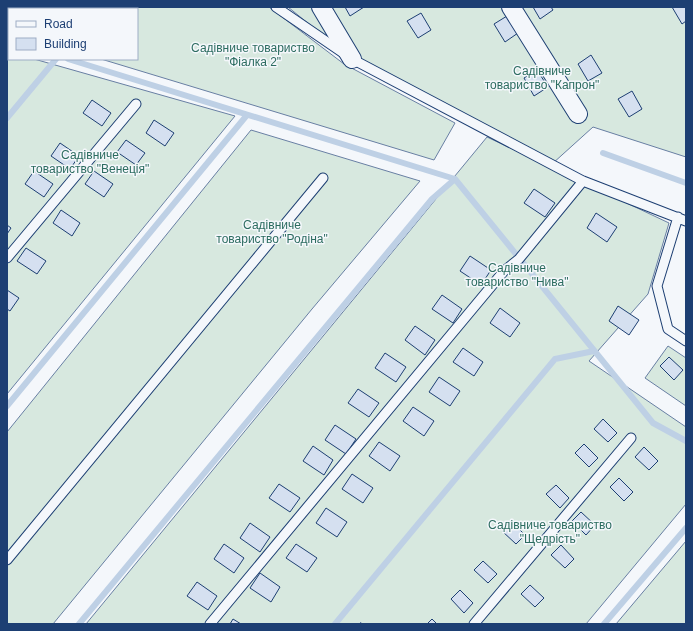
<svg xmlns="http://www.w3.org/2000/svg" width="693" height="631" font-family="Helvetica,sans-serif">
<style>
.garden{fill:#d7e8df;stroke:#687fa3}
.lines{fill:none;stroke-linecap:round;stroke-linejoin:round}
.stream{stroke:#bed0e5;stroke-width:6}
.building{fill:#d5e0f0;stroke:#1d3f73}
.lane-casing{stroke:#1d3f73;stroke-width:11}
.street-casing{stroke:#1d3f73;stroke-width:20}
.lane{stroke:#f4f7fb;stroke-width:9}
.street{stroke:#f4f7fb;stroke-width:18}
.labels{text-anchor:middle;dominant-baseline:central;stroke-width:3;stroke-linejoin:round;paint-order:stroke}
.park-label{font-size:12px;fill:#2c6c60;stroke:#f4f7fb}
</style>
<rect width="100%" height="100%" fill="#f4f7fb"/>
<path class="garden" d="M 7,7 L 269,7 L 344,64 L 455,123 L 434,160 L 101,59 L 137,59 L 137,9 L 9,9 L 9,31 L 7,30 Z
M 288,7 L 686,7 L 686,157 L 593,127 L 552,164 L 352,59 Z
M 7,51 L 9,52 L 9,59 L 34,59 L 235,116 L 7,394 Z
M 251,130 L 420,181 L 312,309 L 53,624 L 7,624 L 7,432 Z
M 487,137 L 669,223 L 648,294 L 589,361 L 686,427 L 686,504 L 586,624 L 360,624 L 361,622 L 359,624 L 86,624 Z
M 668,346 L 686,358 L 686,406 L 645,378 Z
M 686,541 L 686,624 L 616,624 Z"/>
<g class="lines">
<path class="stream" d="M 7,40 L 9,41
M 68,59 L 455,179 L 653,423 L 686,441
M 7,118 L 56,59
M 603,153 L 686,183
M 7,406 L 247,115
M 79,624 L 432,199 L 455,179
M 335,624 L 555,359 L 594,351
M 604,624 L 686,528"/>
</g>
<path class="building" d="M 345,7 L 364,7 L 350,16 Z
M 533,7 L 551,7 L 553,10 L 540,19 Z
M 672,7 L 686,7 L 686,21 L 682,24 Z
M 421,13 L 431,30 L 418,38 L 407,21 Z
M 507,16 L 518,33 L 505,42 L 494,24 Z
M 591,55 L 602,73 L 588,81 L 578,64 Z
M 537,70 L 548,87 L 534,96 L 524,78 Z
M 632,91 L 642,109 L 629,117 L 618,99 Z
M 92,100 L 111,113 L 102,126 L 83,113 Z
M 154,120 L 174,133 L 165,146 L 146,133 Z
M 126,140 L 145,153 L 136,165 L 117,152 Z
M 60,143 L 79,156 L 70,169 L 51,156 Z
M 34,171 L 53,184 L 44,197 L 25,184 Z
M 94,171 L 113,184 L 104,197 L 85,184 Z
M 534,189 L 555,203 L 545,217 L 524,203 Z
M 61,210 L 80,223 L 72,236 L 53,223 Z
M 596,213 L 617,227 L 607,242 L 587,228 Z
M 7,225 L 11,228 L 7,234 Z
M 26,248 L 46,261 L 37,274 L 17,261 Z
M 470,256 L 491,270 L 481,285 L 460,271 Z
M 7,290 L 19,298 L 10,311 L 7,309 Z
M 442,295 L 462,309 L 453,323 L 432,309 Z
M 618,306 L 639,320 L 629,335 L 609,321 Z
M 500,308 L 520,323 L 510,337 L 490,323 Z
M 415,326 L 435,340 L 425,355 L 405,340 Z
M 463,348 L 483,362 L 474,376 L 453,362 Z
M 385,353 L 406,367 L 396,382 L 375,368 Z
M 669,357 L 683,370 L 674,380 L 660,366 Z
M 439,377 L 460,391 L 450,406 L 429,392 Z
M 358,389 L 379,403 L 369,417 L 348,403 Z
M 413,407 L 434,421 L 424,436 L 403,421 Z
M 603,419 L 617,433 L 608,442 L 594,429 Z
M 335,425 L 356,439 L 346,454 L 325,440 Z
M 379,442 L 400,456 L 390,471 L 369,456 Z
M 584,444 L 598,458 L 589,467 L 575,453 Z
M 313,446 L 333,460 L 324,475 L 303,461 Z
M 644,447 L 658,461 L 649,470 L 635,457 Z
M 352,474 L 373,488 L 363,503 L 342,489 Z
M 619,478 L 633,492 L 624,501 L 610,487 Z
M 279,484 L 300,498 L 290,512 L 269,498 Z
M 556,485 L 569,498 L 560,508 L 546,494 Z
M 326,508 L 347,522 L 337,537 L 316,523 Z
M 581,512 L 595,525 L 586,535 L 572,521 Z
M 512,522 L 525,535 L 516,544 L 502,531 Z
M 250,523 L 270,537 L 260,552 L 240,538 Z
M 224,544 L 244,558 L 234,573 L 214,559 Z
M 296,544 L 317,558 L 307,572 L 286,558 Z
M 561,545 L 574,559 L 565,568 L 551,555 Z
M 483,561 L 497,574 L 488,583 L 474,570 Z
M 260,573 L 280,587 L 271,602 L 250,588 Z
M 197,582 L 217,596 L 208,610 L 187,596 Z
M 530,585 L 544,598 L 535,607 L 521,594 Z
M 460,590 L 473,603 L 464,613 L 451,599 Z
M 233,619 L 241,624 L 230,624 Z
M 432,619 L 437,624 L 427,624 Z"/>
<g class="lines">
<g class="lane-casing">
<path id="lane" d="M 276,7 L 352,59 L 583,181 L 686,221
M 90,9 L 91,7
M 678,217 L 657,286 L 668,329 L 686,341
M 7,258 L 136,104
M 7,560 L 323,178
M 210,624 L 504,271 L 519,259 L 583,181
M 474,624 L 631,438"/>
</g>
<g class="street-casing">
<path id="street" d="M 321,7 L 352,59
M 511,7 L 578,114"/>
</g>
<use href="#lane" class="lane"/>
<use href="#street" class="street"/>
</g>
<g class="labels">
<g class="park-label">
<text x="253" y="48">Садівниче товариство<tspan x="253" dy="14">"Фіалка 2"</tspan></text>
<text x="542" y="71">Садівниче<tspan x="542" dy="14">товариство "Капрон"</tspan></text>
<text x="90" y="155">Садівниче<tspan x="90" dy="14">товариство "Венеція"</tspan></text>
<text x="272" y="225">Садівниче<tspan x="272" dy="14">товариство "Родіна"</tspan></text>
<text x="517" y="268">Садівниче<tspan x="517" dy="14">товариство "Нива"</tspan></text>
<text x="550" y="525">Садівниче товариство<tspan x="550" dy="14">"Щедрість"</tspan></text>
</g>
</g>
<rect width="693" height="631" fill="none" stroke="#1d3f73" stroke-width="16"/>
<rect x="8" y="8" width="130" height="52" fill="#f4f7fb" stroke="#9eadc5"/>
<rect x="16" y="21" width="20" height="6" fill="#f4f7fb" stroke="#9eadc5"/>
<text x="44" y="28" font-size="12" fill="#1d3f73">Road</text>
<rect x="16" y="38" width="20" height="12" fill="#d5e0f0" stroke="#9eadc5"/>
<text x="44" y="48" font-size="12" fill="#1d3f73">Building</text>
</svg>
